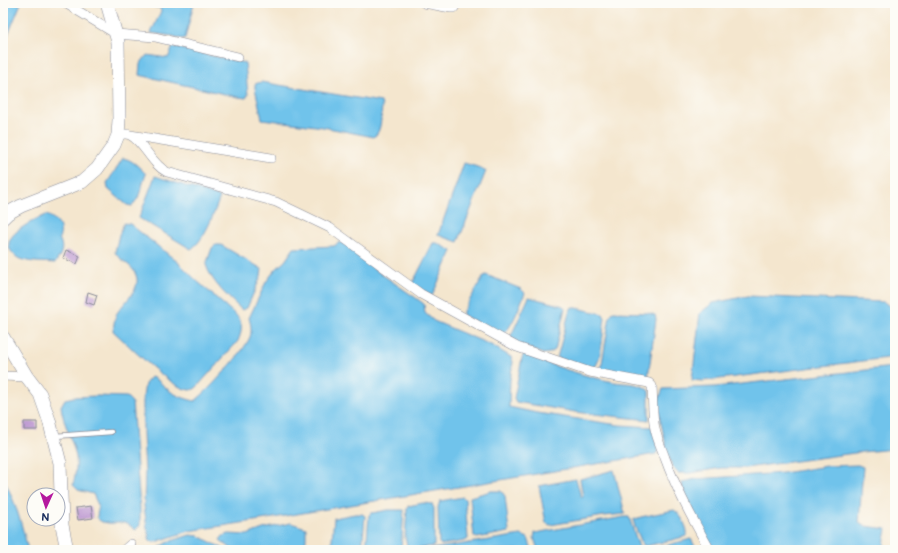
<svg xmlns="http://www.w3.org/2000/svg" width="898" height="553" font-family="'Balsamiq Sans',sans-serif">
<style>
.water{fill:#6fc3eb;stroke:#4579a4}
.building{fill:#bb95d0}
.lines{fill:none;stroke-linecap:round;stroke-linejoin:round}
.service-casing{stroke:#888a96;stroke-width:6}
.minor-casing{stroke:#888a96;stroke-width:10}
.secondary-casing{stroke:#888a96;stroke-width:14}
.service{stroke:#fff;stroke-width:4.5}
.minor{stroke:#fff;stroke-width:9}
.secondary{stroke:#fff;stroke-width:13}
</style>
<rect width="100%" height="100%" fill="#fdfcf7"/>
<filter id="ink" filterUnits="userSpaceOnUse"><feTurbulence type="fractalNoise" baseFrequency=".025" numOctaves="2"/><feDisplacementMap in="SourceGraphic" scale="8" xChannelSelector="R" yChannelSelector="G"/><feConvolveMatrix kernelMatrix="1 2 1 2 8 2 1 2 1" color-interpolation-filters="sRGB"/></filter>
<filter id="wash" filterUnits="userSpaceOnUse"><feTurbulence type="fractalNoise" baseFrequency=".012" numOctaves="4" result="noise"/><feDisplacementMap in="SourceGraphic" scale="16" xChannelSelector="R" yChannelSelector="G"/><feGaussianBlur stdDeviation="0.9" result="paint"/><feColorMatrix in="noise" values="0 0 0 0 0 0 0 0 0 0 0 0 0 0 0 0 0 1.4 0 .05"/><feComposite in="paint" operator="in"/></filter>
<g filter="url(#wash)">
<rect width="100%" height="100%" fill="#f4e6ce"/>
<path class="water" d="M 3,3 L 21,3 L 7,37 L 3,40 Z
M 154,3 L 194,3 L 185,38 L 182,39 L 173,36 L 151,33 L 161,11 L 160,8 L 154,7 Z
M 173,47 L 245,63 L 248,95 L 246,98 L 238,97 L 139,75 L 140,64 L 147,55 L 168,58 Z
M 261,82 L 381,102 L 382,106 C 381,115 382,131 374,137 L 323,127 L 262,119 L 255,88 L 255,84 Z
M 123,158 C 133,160 139,167 146,174 L 138,198 L 132,206 L 127,205 L 108,189 L 107,183 Z
M 464,163 L 481,168 L 486,171 L 458,242 L 438,235 Z
M 155,176 L 220,197 C 214,213 205,240 191,249 L 139,218 Z
M 46,215 C 56,218 64,228 59,238 C 64,248 62,254 55,263 C 44,262 31,263 20,259 C 17,258 13,254 11,251 C 0,235 35,220 46,215 Z
M 124,223 L 130,224 L 179,263 L 197,281 L 238,317 C 243,326 242,331 238,341 L 196,388 C 194,389 192,390 190,390 C 172,390 127,343 113,331 C 114,326 114,320 116,315 C 122,303 142,290 136,275 C 133,265 120,261 115,252 L 119,235 Z
M 340,242 L 345,244 L 377,271 L 416,298 L 424,304 L 425,313 L 434,321 L 491,345 L 511,357 L 513,362 L 510,380 L 509,407 L 537,413 L 619,425 L 652,427 L 658,450 L 656,454 L 267,519 L 189,531 L 155,542 L 150,541 L 147,528 L 144,506 L 145,472 L 143,433 L 143,397 L 145,384 L 151,377 C 157,379 161,383 166,388 C 174,395 185,399 195,401 C 209,390 244,352 250,337 C 252,330 251,325 249,318 L 266,282 L 275,270 L 285,261 L 294,248 L 334,246 Z
M 433,243 L 437,243 L 452,251 L 432,296 L 412,284 Z
M 215,245 L 221,245 L 262,269 L 261,276 L 247,308 L 242,310 C 228,297 212,283 206,265 L 212,248 Z
M 486,275 L 521,289 L 525,293 C 520,304 512,330 501,335 L 463,315 L 463,311 L 484,276 Z
M 748,296 L 884,302 L 893,309 L 895,357 L 703,381 L 692,380 L 700,313 L 713,303 Z
M 529,297 L 563,306 L 565,308 L 555,350 L 550,353 L 543,354 L 509,340 Z
M 572,307 L 603,314 L 605,318 C 603,330 602,361 594,368 L 557,358 L 569,313 Z
M 613,312 L 648,313 L 655,315 L 656,319 L 648,377 L 643,380 L 605,373 L 601,369 L 610,316 Z
M 524,354 C 553,366 583,376 614,382 C 626,384 641,382 649,391 L 649,420 L 575,412 L 516,402 L 514,398 L 522,358 Z
M 893,367 L 895,367 L 895,449 L 862,452 L 745,468 L 721,468 L 690,473 L 678,473 L 673,467 L 668,455 L 660,418 L 658,401 L 663,389 L 715,387 Z
M 97,396 L 127,397 L 132,402 L 140,508 L 140,525 L 136,530 C 133,528 129,524 125,523 C 116,522 103,526 97,518 L 98,505 L 93,494 L 78,490 L 73,485 C 75,476 77,467 76,457 C 73,440 63,424 61,406 L 65,399 L 74,397 Z
M 858,465 L 863,467 L 859,523 L 865,526 L 887,529 L 883,550 L 713,550 L 683,490 L 682,482 L 696,479 L 783,473 L 827,466 Z
M 614,470 L 625,514 L 604,516 L 550,525 L 546,523 L 539,486 L 576,479 L 581,497 L 583,497 L 580,479 Z
M 3,478 C 15,500 22,525 28,550 L 3,550 Z
M 491,491 L 501,491 L 505,496 L 509,532 L 477,538 L 474,536 L 470,497 Z
M 463,497 L 465,499 L 468,539 L 465,541 L 441,545 L 439,543 L 438,507 L 440,501 Z
M 423,503 L 432,504 L 434,508 L 434,546 L 412,549 L 407,546 L 405,537 L 407,509 L 408,506 Z
M 388,510 L 404,510 L 401,550 L 366,550 L 369,515 L 372,513 Z
M 674,510 C 681,514 688,528 687,536 L 672,540 L 646,546 L 643,545 L 635,527 L 633,520 L 641,517 Z
M 355,514 L 362,514 L 365,516 L 362,550 L 331,550 L 334,518 Z
M 624,517 L 629,517 L 639,547 L 642,550 L 538,550 L 534,538 L 535,533 Z
M 291,523 L 306,528 L 306,539 L 304,550 L 233,550 L 220,540 L 223,536 L 229,534 L 247,535 L 263,529 Z
M 190,535 L 199,536 L 226,550 L 160,550 L 159,548 L 168,542 Z
M 521,535 L 528,538 L 532,550 L 425,550 Z
M 691,539 L 697,550 L 648,550 Z"/>
<g id="blocks">
<path class="building" d="M 66,250 L 80,256 L 77,264 L 63,258 Z
M 88,292 L 97,295 L 94,305 L 86,302 Z
M 24,422 L 37,422 L 37,430 L 24,430 Z
M 91,506 L 93,518 L 78,520 L 76,508 Z"/>
</g>
</g>
<g filter="url(#ink)">
<use href="#blocks" fill-opacity="0" stroke="#888a96" stroke-width="1"/>
<g class="lines">
<g class="service-casing">
<path id="service" d="M 55,436 L 111,432"/>
</g>
<g class="minor-casing">
<path id="minor" d="M 65,3 L 116,34 L 155,37 L 238,57
M 424,3 L 451,8 L 454,8 L 457,3
M 118,135 C 122,134 126,133 130,135 C 144,142 151,164 167,172 L 276,202 L 330,228 L 421,294 L 517,347 L 590,372 L 649,383 L 652,386 C 653,400 652,415 655,429 C 657,439 662,449 665,458 C 677,491 693,520 710,550
M 130,135 L 271,158
M 3,376 L 27,377
M 124,550 L 131,544"/>
</g>
<g class="secondary-casing">
<path id="secondary" d="M 3,218 L 8,213 L 21,206 L 82,182 L 97,169 L 114,145 L 118,135 L 119,120 L 118,42 L 107,3
M 3,337 L 27,377 L 40,394 L 49,420 L 60,463 L 62,525 L 67,550"/>
</g>
<use href="#service" class="service"/>
<use href="#minor" class="minor"/>
<use href="#secondary" class="secondary"/>
</g>
</g>
<rect width="898" height="553" fill="none" stroke="#fdfcf7" stroke-width="16"/>
<g transform="translate(46 507) rotate(183)"><circle r="19" fill="#fdfcf7" stroke="#a3aaba"/>
<path d="M0-3L7 15L0 10L-7 15Z" fill="#b5179e"/>
<text y="-6" font-size="11" font-weight="bold" text-anchor="middle" fill="#1b2f5e">N</text>
</g>
</svg>
